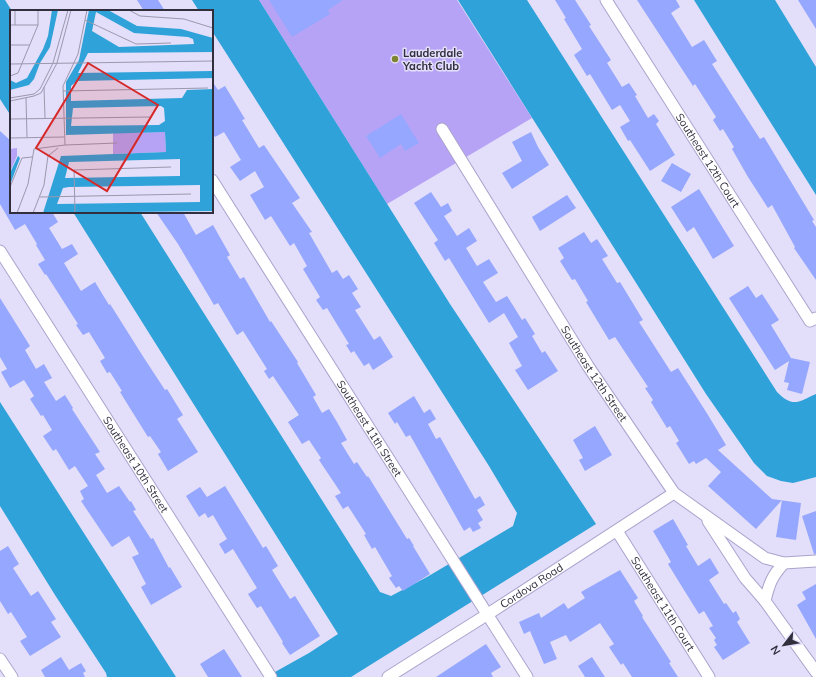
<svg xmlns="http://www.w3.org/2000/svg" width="816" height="677" font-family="Mulish,sans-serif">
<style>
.green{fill:#b6a3f6}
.water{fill:#2ea2d9}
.building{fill:#95a7fe}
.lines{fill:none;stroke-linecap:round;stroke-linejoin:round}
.minor-casing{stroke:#aca3cd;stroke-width:13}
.minor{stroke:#fff;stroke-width:11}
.poi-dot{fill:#7d8531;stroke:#e3def9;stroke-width:1.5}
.labels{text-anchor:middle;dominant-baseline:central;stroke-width:3;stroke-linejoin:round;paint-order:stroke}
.poi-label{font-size:11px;font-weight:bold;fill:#312e3e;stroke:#e3def9;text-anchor:start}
.street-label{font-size:11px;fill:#312e3e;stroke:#e3def9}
.inset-road{fill:none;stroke:#9c98ae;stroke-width:1}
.view{fill:#d62828;fill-opacity:0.15;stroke:#d62828;stroke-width:2}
.inset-edge{fill:none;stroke:#312e3e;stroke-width:2}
</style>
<rect width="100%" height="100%" fill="#e3def9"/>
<path class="green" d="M 259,0 L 457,0 L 532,118 L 387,204 Z"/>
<path class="water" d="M 0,0 L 5,0 L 12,11 L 11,116 L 0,99 Z
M 192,0 L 259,0 L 450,304 L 596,524 L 351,677 L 266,677 L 309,653 L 338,634 L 73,212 L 140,212 L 380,592 L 391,596 L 427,577 L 513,526 L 517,513 L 489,466 L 212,31 L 212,11 L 199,11 Z
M 458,0 L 527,0 L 777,392 C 793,408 798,402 816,394 L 816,477 L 793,483 L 781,481 L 767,476 L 754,463 L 706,394 Z
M 694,0 L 775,0 L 816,67 L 816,195 Z
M 0,402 L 176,677 L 107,677 L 106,673 L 55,595 L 0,506 Z"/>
<path class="building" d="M 137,0 L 158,0 L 165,11 L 144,11 Z
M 269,0 L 343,0 L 328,10 L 330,14 L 292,37 Z
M 555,0 L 575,0 L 591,25 L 589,26 L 611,60 L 607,63 L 622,87 L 629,83 L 637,95 L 635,96 L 648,118 L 654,114 L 659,121 L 656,124 L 675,155 L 650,171 L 630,140 L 628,141 L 620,127 L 630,121 L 620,105 L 612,110 L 590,74 L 587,76 L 574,55 L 582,49 L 564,19 L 566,18 Z
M 637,0 L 676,0 L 680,7 L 671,13 L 692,47 L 704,40 L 717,61 L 712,64 L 760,139 L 764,137 L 814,220 L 812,221 L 816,227 L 816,280 L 794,248 L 795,247 L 772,205 L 768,208 L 748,177 L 732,149 L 734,147 L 723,129 L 720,131 L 713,120 L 716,117 L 695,84 L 693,86 Z
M 798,0 L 816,0 L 816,29 Z
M 212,81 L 218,90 L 225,86 L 245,119 L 242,120 L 259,148 L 264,145 L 300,198 L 292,203 L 312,232 L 309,233 L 332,273 L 337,270 L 343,279 L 349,275 L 358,289 L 352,293 L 361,307 L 355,310 L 374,340 L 380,336 L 393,357 L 373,370 L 369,363 L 364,366 L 354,351 L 351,353 L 346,345 L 349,344 L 327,308 L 323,310 L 316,300 L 320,297 L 303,269 L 307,266 L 294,243 L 290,246 L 271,216 L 265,220 L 250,195 L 264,187 L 255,171 L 240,181 L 230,167 L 241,160 L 224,132 L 215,137 L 212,132 Z
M 401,114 L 419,143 L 405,151 L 401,144 L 380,158 L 366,136 Z
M 0,131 L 11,141 L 11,212 L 52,212 L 58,222 L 49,228 L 62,249 L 72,244 L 78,254 L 64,263 L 81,291 L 95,282 L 109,305 L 110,304 L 144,358 L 165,390 L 167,389 L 183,415 L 177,419 L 198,452 L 168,471 L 158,454 L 161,452 L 150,436 L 148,437 L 128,405 L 120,392 L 122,391 L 110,372 L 107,373 L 100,361 L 105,358 L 89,332 L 83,335 L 76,325 L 78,324 L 46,274 L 45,275 L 38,264 L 45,260 L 36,245 L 37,244 L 25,224 L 15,230 L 0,204 Z
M 531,132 L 538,147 L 549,165 L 512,189 L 502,173 L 522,161 L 512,142 Z
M 672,163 L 691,174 L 681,192 L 661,181 Z
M 699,189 L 734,246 L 713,259 L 694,227 L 687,232 L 671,207 Z
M 431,192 L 441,207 L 448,203 L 452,211 L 444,216 L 457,236 L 469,228 L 477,241 L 466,248 L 477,266 L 489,259 L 498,273 L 483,282 L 496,302 L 507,296 L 522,320 L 525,318 L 535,334 L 532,336 L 542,353 L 545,351 L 558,371 L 528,390 L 515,370 L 522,366 L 509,343 L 518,337 L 504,313 L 489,323 L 449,258 L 445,261 L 434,243 L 438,240 L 414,203 Z
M 567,195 L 576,208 L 540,231 L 532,217 Z
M 156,212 L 183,212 L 196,235 L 213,225 L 230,255 L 227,257 L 240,279 L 244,277 L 270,322 L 271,321 L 298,362 L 297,363 L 316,395 L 313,397 L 322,413 L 329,409 L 337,422 L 347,440 L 341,443 L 354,464 L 357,462 L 367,477 L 368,476 L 407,539 L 409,538 L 414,546 L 413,546 L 430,574 L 403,591 L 399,586 L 396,588 L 389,578 L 392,576 L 375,547 L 372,549 L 364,535 L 366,534 L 348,506 L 343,509 L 335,496 L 341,493 L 319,460 L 321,458 L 309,440 L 302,444 L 288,422 L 299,415 L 273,376 L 269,379 L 264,371 L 267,369 L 243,331 L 237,335 L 218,303 L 214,305 L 178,244 Z
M 584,232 L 591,243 L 597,239 L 608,256 L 602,259 L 617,283 L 620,282 L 643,320 L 639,322 L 671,372 L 678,368 L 708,415 L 726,445 L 718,450 L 772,499 L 801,503 L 796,540 L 776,537 L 782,500 L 756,529 L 708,486 L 721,472 L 706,458 L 696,464 L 694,461 L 689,464 L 676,443 L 679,441 L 670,426 L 667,428 L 651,402 L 653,400 L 645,388 L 648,387 L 615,337 L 609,340 L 586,302 L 588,301 L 575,279 L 572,280 L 560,261 L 564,258 L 558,248 Z
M 748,286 L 756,298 L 762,294 L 779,320 L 771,325 L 791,358 L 810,362 L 802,394 L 787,390 L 789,383 L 784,382 L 789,361 L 775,370 L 729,298 Z
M 0,298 L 30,346 L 25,350 L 36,369 L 44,364 L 52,378 L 44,382 L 56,401 L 65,395 L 73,408 L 72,409 L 100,452 L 95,454 L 105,469 L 96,475 L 107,493 L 119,486 L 130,502 L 131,501 L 136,510 L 133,511 L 151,539 L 153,538 L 169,568 L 170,567 L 182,587 L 151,605 L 141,587 L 146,584 L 132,557 L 139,554 L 129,536 L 112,547 L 81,501 L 84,499 L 80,491 L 88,486 L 75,466 L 69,470 L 56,449 L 53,451 L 43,436 L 52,430 L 43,415 L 41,416 L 30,399 L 34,396 L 24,380 L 10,388 L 1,372 L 7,369 L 0,357 Z
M 414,396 L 424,413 L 430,409 L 436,419 L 428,424 L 436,439 L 440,437 L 475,499 L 480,496 L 485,505 L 477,510 L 483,520 L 478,523 L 481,528 L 473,532 L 470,527 L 464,531 L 410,435 L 406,437 L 397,422 L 395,424 L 388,413 Z
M 595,426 L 612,455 L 585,471 L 579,460 L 583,458 L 573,440 Z
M 225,486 L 263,548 L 266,546 L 278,566 L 272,570 L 290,599 L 295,596 L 320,636 L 290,655 L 282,643 L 283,642 L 261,606 L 257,608 L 248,594 L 257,588 L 233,549 L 225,554 L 219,544 L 227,539 L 213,515 L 208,518 L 205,513 L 199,517 L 186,496 L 200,487 L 207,497 Z
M 816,511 L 816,554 L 814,554 L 802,516 Z
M 673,519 L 688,545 L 686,546 L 698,566 L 710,558 L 719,573 L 709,580 L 724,604 L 726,603 L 733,613 L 736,611 L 740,619 L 737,622 L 750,643 L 723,660 L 714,647 L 717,645 L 714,640 L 716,638 L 709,628 L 713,626 L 704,611 L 699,614 L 684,590 L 668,564 L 671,562 L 653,531 Z
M 8,546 L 19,564 L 13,568 L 31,596 L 38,591 L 56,619 L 51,622 L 61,637 L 30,656 L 20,641 L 27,637 L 11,612 L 8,614 L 0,601 L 0,551 Z
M 620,570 L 638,598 L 634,601 L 643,616 L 642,617 L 671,662 L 669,663 L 678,677 L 632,677 L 623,663 L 621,665 L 609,647 L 614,644 L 600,623 L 570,642 L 566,635 L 550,642 L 557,659 L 544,664 L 530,631 L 524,634 L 519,622 L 539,613 L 541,618 L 564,603 L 568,609 L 585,598 L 581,592 Z
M 816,584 L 816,639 L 797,605 L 806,599 L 802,592 Z
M 486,644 L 501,667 L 491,673 L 493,677 L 436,677 Z
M 224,649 L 242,677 L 208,677 L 200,664 Z
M 61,657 L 69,670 L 81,663 L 86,671 L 83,673 L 85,677 L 45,677 L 41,670 Z
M 592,657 L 605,677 L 585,677 L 578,666 Z"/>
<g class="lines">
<g class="minor-casing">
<g id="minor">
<path id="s1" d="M 606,0 L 810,321 L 816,318"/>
<path id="s2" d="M 442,129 L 588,366 L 674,493 L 765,558 L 784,563 L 816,561"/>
<path id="s3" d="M 212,180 L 527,677"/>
<path id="s4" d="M 0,251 L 271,677"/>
<path d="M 708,521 L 745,578 L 765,601 L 816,672"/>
<path id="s5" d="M 617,531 L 709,677"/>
<path d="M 765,601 C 769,584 772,576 784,563"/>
<path d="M 0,659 L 12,677"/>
<path id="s6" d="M 388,677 L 488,614 L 674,493"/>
</g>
</g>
<use href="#minor" class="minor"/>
</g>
<circle class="poi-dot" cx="395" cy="59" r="4"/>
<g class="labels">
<g class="poi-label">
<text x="403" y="53">Lauderdale<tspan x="403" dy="13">Yacht Club</tspan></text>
</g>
<g class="street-label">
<text stroke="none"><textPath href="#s1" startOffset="190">Southeast 12th Court</textPath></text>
<text stroke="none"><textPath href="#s2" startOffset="288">Southeast 12th Street</textPath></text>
<text stroke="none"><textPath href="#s3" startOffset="294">Southeast 11th Street</textPath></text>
<text stroke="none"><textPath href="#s4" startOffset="253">Southeast 10th Street</textPath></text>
<text stroke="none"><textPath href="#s6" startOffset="170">Cordova Road</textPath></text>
<text stroke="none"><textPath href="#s5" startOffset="86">Southeast 11th Court</textPath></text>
</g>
</g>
<g transform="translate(10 10)">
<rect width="203" height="203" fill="#e3def9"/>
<path d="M 155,122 L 156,142 L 103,144 L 103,123 ZM 7,138 L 7,146 L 0,162 L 0,139 Z" fill="#b6a3f6"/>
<path d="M 42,0 L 48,0 L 40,37 L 30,53 L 24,69 L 19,75 L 0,80 L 0,70 L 6,73 L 17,68 L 33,39 L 38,26 ZM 79,0 L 98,0 L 127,16 L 171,19 L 203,28 L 203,42 L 78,43 L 68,63 L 203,61 L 203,68 L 67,71 L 61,76 L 61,91 L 172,88 L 177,80 L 203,79 L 203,201 L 33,203 L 51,146 L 156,142 L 155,122 L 56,125 L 56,72 L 69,50 ZM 86,2 L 124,23 L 178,27 L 183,29 L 184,34 L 109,37 L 82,21 ZM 151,96 L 154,98 L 155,111 L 149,115 L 61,116 L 63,98 ZM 170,149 L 170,166 L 55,168 L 59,152 ZM 190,175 L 190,192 L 47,194 L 53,178 L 59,177 ZM 8,146 L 10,148 L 0,175 L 0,163 Z" fill="#2ea2d9" fill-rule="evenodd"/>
<path class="inset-road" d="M 5,0 L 5,15M 119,0 L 130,6 L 174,9 L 203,18M 75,10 L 126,34 L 161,33M 0,15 L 28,15M 0,35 L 19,35M 0,54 L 203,51M 0,66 L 8,63 L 28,15 L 28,0M 34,77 L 35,108M 53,81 L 198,78M 0,88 L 24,84 L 30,79 L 43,53 L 58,0M 16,88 L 17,127M 0,91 L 24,86 L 31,83 L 47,53 L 61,0M 0,109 L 140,107M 0,128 L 54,127M 55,135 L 53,76 L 68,44 L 77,0M 0,177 L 12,148 L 22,147M 30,187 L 181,184M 7,203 L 18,174 L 24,139 L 55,135 L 107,133M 23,203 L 34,175 L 38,146 L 48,138M 65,203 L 64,160 L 161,157"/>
<path class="view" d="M 78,53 L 148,95 L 97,181 L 26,138 Z"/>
<rect width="203" height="203" class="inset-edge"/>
</g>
<g transform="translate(784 645) rotate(239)" stroke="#e3def9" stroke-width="3" paint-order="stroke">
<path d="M0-3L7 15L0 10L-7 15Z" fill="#312e3e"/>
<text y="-6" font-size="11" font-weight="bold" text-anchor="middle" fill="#312e3e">N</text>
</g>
</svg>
